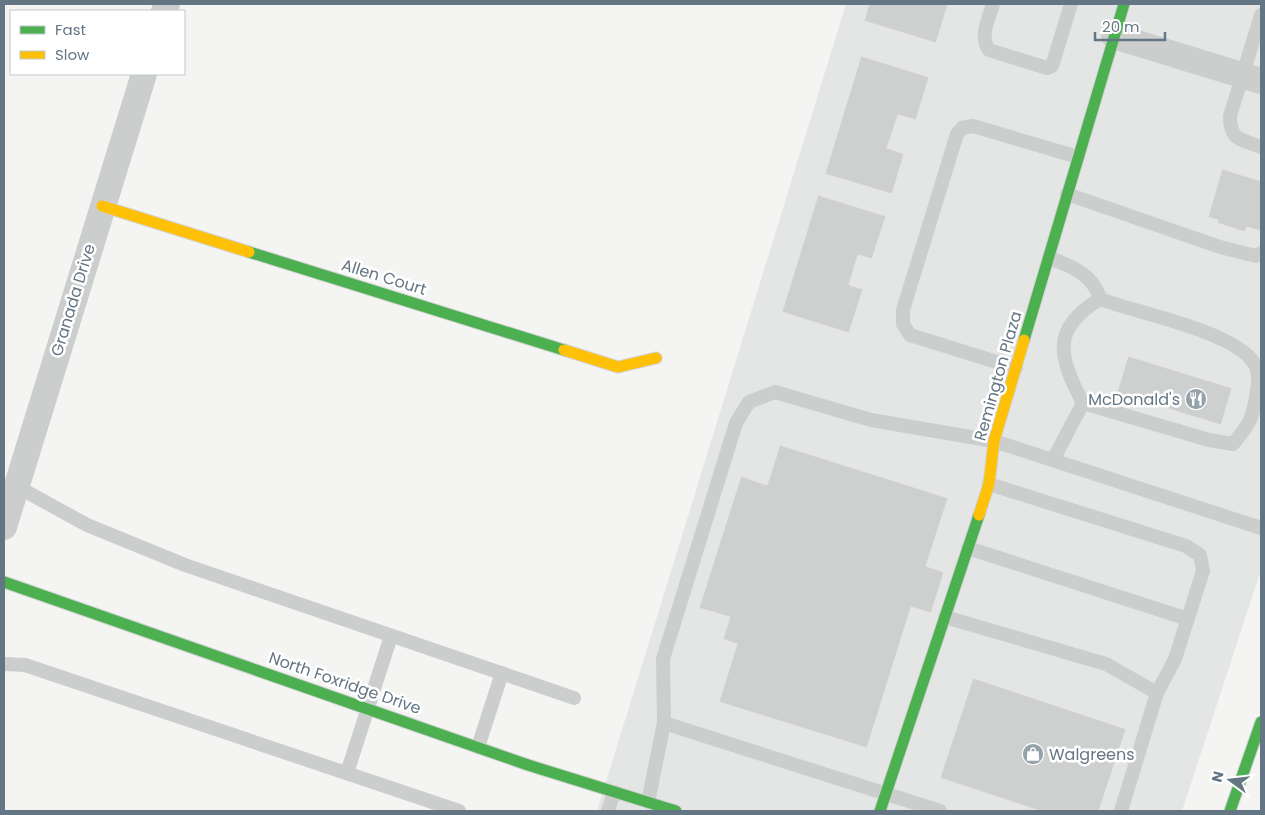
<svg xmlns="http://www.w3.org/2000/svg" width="1265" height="815" font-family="Poppins,sans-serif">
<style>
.built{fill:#e4e6e5}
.building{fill:#ced0d0;stroke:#e4e4e3}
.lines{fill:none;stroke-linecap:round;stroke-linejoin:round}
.fast-casing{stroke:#d1d3d2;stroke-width:13}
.slow-casing{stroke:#d1d3d2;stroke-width:13}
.lane{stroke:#cccece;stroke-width:14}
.street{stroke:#cccece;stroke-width:26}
.fast{stroke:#4caf50;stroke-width:11}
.slow{stroke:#ffc107;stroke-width:11}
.labels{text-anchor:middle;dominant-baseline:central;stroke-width:5;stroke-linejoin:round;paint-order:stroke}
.street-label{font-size:16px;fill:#647583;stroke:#fff}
.poi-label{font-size:16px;fill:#647583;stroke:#fff;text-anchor:end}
</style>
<rect width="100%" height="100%" fill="#f4f5f3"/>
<path class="built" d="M 846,4 L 1261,4 L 1261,570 L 1182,811 L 597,811 Z"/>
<path class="building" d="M 869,4 L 948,4 L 936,43 L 864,21 Z
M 861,56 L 929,77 L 916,120 L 898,115 L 887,148 L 904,154 L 892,194 L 825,174 Z
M 1222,169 L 1261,181 L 1261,231 L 1247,227 L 1245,232 L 1217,223 L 1218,220 L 1208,217 Z
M 818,195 L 886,216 L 872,259 L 858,255 L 849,285 L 863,289 L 849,333 L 782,312 Z
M 1128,356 L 1232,388 L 1221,425 L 1117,393 Z
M 780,445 L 948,498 L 926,566 L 944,572 L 931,613 L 911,607 L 867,748 L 719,702 L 737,644 L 723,639 L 730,617 L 699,608 L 741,476 L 767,485 Z
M 973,678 L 1126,729 L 1099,811 L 1040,811 L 940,778 Z"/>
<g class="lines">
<g class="fast-casing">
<path id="fast" d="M 249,252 L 564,350
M 1024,340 L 1124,4
M 4,582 L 528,765 L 676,811
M 880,811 L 979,515
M 1230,811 L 1261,722"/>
</g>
<g class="slow-casing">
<path id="slow" d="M 102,206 L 249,252
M 564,350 L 618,367 L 656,358
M 979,515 L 989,484 L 994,441 L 1024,340"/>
</g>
<path class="lane" d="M 993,4 C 989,18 979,36 989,50 L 1047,68 L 1052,66 L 1071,4
M 1261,15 L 1230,116 C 1230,141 1241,139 1261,147
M 1067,194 L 1220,247 L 1256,256 L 1261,253
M 1049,258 C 1070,265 1094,275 1100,299
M 1100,299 C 1137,313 1234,331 1254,363 C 1260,372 1258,387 1256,397 C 1252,421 1249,424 1233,444 L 1209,440 L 1083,403 C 1059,357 1050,329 1100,299 Z
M 1016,368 L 910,335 L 903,324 L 903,310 L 957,134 L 962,128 L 973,126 L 1078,157
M 1053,460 L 1083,403
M 989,484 L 1186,546 L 1200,555 L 1203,571 L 1175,659 L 1157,693 L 1121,811
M 16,486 L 87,525 L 185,565 L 574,698
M 968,548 L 1188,619
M 945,617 L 1106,664 L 1157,693
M 4,664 L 25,665 L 459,811
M 664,723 L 940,811
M 478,747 L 502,673
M 347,773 L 391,636
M 648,802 L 664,723 L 663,659 L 736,423 L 749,402 L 775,392 L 871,420 L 994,441 L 1261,528
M 608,811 L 614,792"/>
<path class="street" d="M 164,11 L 167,4
M 1114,36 L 1261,81
M 4,527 L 144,74"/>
<use href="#fast" class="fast"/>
<use href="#slow" class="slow"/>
</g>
<defs>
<g id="restaurant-disc" transform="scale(1.125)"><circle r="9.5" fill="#96a2aa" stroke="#fff"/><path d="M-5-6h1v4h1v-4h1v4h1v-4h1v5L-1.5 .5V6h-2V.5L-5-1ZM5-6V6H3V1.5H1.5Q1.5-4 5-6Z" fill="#fff"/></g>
<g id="shop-disc" transform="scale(1.125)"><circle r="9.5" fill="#96a2aa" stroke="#fff"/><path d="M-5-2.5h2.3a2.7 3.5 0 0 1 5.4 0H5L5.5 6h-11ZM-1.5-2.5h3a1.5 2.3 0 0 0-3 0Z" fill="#fff"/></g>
</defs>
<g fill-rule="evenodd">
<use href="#restaurant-disc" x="1196" y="399"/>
<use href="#shop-disc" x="1033" y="754"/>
</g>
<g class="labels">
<g class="street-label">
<text transform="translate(384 277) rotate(17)">Allen Court</text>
<text transform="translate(73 300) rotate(-73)">Granada Drive</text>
<text transform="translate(998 376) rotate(-74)">Remington Plaza</text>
<text transform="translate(345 683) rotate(19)">North Foxridge Drive</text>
</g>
<g class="poi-label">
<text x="1180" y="399">McDonald's</text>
<text x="1049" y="754" text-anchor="start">Walgreens</text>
</g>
</g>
<rect width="1265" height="815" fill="none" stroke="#647583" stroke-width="10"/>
<rect x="10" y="10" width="175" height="65" fill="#ffffff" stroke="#c1c8cd"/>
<rect x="20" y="26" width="25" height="8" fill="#4caf50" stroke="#c1c8cd"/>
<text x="55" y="35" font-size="15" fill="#647583">Fast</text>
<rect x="20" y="51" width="25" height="8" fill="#ffc107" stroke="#c1c8cd"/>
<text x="55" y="60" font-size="15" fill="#647583">Slow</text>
<g transform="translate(1230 780) rotate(285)" stroke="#ffffff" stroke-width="4" paint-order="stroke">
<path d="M0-4L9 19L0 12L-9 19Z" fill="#647583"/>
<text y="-8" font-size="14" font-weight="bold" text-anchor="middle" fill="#647583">N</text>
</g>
<path d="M1095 32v8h70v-8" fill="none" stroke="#647583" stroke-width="2.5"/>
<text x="1102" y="32" font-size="15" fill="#647583" stroke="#ffffff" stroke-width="4" paint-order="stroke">20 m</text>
</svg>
